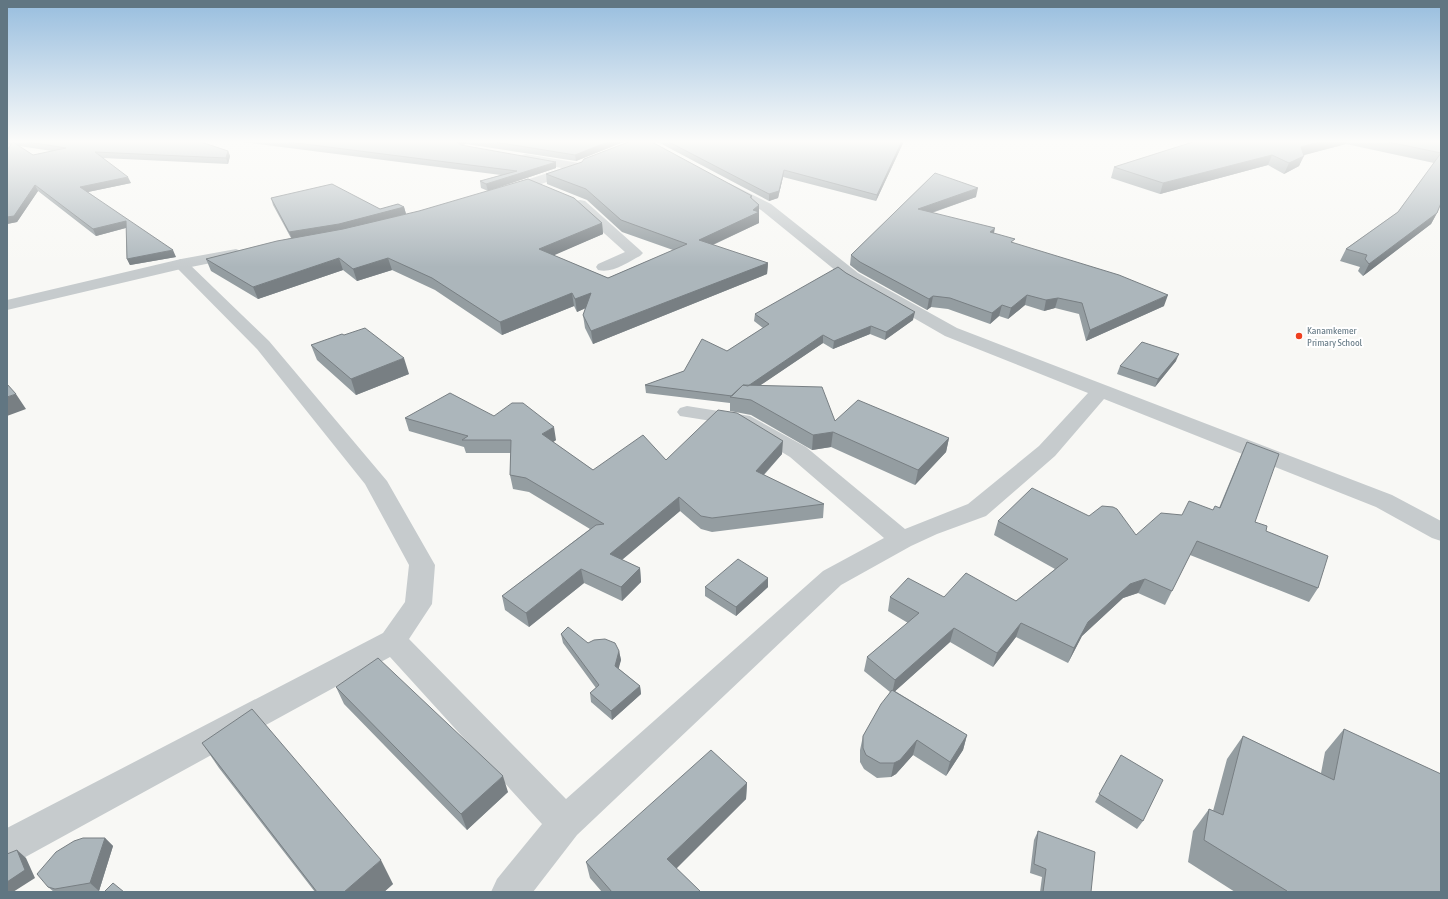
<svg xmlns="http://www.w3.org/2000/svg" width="1448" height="899" font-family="'Asap Condensed',sans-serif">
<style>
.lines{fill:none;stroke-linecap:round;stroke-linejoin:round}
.minor{fill:#c6cbcd;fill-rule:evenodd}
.tertiary{fill:#c6cbcd;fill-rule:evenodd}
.wall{fill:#949da1;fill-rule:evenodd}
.shaded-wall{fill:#787f83}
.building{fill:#acb6bb;stroke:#787f83}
.poi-dot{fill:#ef401f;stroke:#fff;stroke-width:1.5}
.labels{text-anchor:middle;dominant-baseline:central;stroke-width:4;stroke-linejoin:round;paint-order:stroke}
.poi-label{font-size:10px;fill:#617682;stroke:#fff;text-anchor:start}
</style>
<rect width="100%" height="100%" fill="#f8f8f5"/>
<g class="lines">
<path class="minor" d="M 526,154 L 579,163 L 583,164 L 585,167 L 583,170 L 579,171 L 522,161 L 520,158 L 522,155 Z
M 729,183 L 771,204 L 858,273 L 957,328 L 1392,495 L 1441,521 L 1441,541 L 1432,538 L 1376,507 L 1104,399 L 1055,456 L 986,516 L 937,534 L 911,546 L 841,585 L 577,835 L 533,892 L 491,892 L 497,879 L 542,824 L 390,657 L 20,860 L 7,865 L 7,828 L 383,633 L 405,602 L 409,565 L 365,484 L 257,349 L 176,267 L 173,264 L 176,261 L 181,259 L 186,261 L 269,341 L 387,481 L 435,565 L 432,604 L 409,639 L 566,799 L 823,571 L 884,538 L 790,457 L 737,425 L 680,416 L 677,412 L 680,408 L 687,406 L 750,416 L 806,447 L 905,529 L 968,504 L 1039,446 L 1088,393 L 945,336 L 846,279 L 761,210 L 724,190 L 723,187 L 724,184 Z
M 580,200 L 585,201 L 640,250 L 643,253 L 640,256 C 628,262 612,274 598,270 L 596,267 L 598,264 L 625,252 L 575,207 L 573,204 L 575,201 Z"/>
<path class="tertiary" d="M 575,164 L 579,165 L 581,168 L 579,171 L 512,194 L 502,194 L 500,191 L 502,188 Z
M 236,249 L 241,251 L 244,254 L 241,257 L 181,269 L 7,310 L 7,300 L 181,259 Z"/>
</g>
<path class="wall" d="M 7,141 L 198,141 L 228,151 L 230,156 L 228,164 L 103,158 L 131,183 L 88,192 L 176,257 L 130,265 L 127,259 L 126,228 L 96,236 L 38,191 L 17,222 L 7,224 L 7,150 L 11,145 L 7,144 ZM 19,146 L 52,151 L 33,155 Z
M 235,141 L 626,141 L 576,161 L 466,144 L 461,145 L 556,168 L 488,191 L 481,188 L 480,181 L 501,175 Z
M 656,141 L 904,141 L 876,201 L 783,177 L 778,198 L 769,201 Z
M 1187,141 L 1441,141 L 1441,203 L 1437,213 L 1431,224 L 1363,276 L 1358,271 L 1360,267 L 1340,261 L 1346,249 L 1398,212 L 1434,163 L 1346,144 L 1303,155 L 1299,166 L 1284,174 L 1268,165 L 1160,194 L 1111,178 L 1114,167 L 1190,143 Z
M 935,173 L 976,197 L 932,213 L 994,234 L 1014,243 L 1164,306 L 1086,341 L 1079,314 L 1055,308 L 1044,311 L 1025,305 L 1008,319 L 999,316 L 990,324 L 948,309 L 931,307 L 927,310 L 859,272 L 850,265 L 851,255 Z
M 546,174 L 752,196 L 752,199 L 759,205 L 759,223 L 713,245 L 768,263 L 767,274 L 593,344 L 585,328 L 583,315 L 586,308 L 577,312 L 574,306 L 502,335 L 435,290 L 392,270 L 357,281 L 343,270 L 258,299 L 211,271 L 206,259 L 291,238 L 273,205 L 271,198 L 380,209 L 404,207 L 406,214 L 376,221 L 602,223 L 603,234 L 553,255 L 608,278 L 673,250 L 622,232 L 587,200 L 547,184 Z
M 846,273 L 913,320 L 885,340 L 870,334 L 833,349 L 823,343 L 759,386 L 835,421 L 949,438 L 946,452 L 915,485 L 831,447 L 812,450 L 751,415 L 730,411 L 730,403 L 646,393 L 645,385 L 684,371 L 727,351 L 763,328 L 754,321 L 755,314 Z
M 344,335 L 409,374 L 356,395 L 317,360 L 311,345 Z
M 1176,361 L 1155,387 L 1117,374 L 1120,366 Z
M 494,416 L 556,440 L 553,442 L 593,470 L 666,460 L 782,454 L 764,475 L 824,504 L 823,518 L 712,532 L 701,529 L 680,511 L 622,560 L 640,568 L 641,582 L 622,601 L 584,583 L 529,627 L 505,610 L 502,596 L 590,529 L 529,492 L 513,489 L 510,475 L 511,453 L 466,453 L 464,447 L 409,431 L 405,418 Z
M 1247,442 L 1255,522 L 1266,531 L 1318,588 L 1309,602 L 1190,555 L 1165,605 L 1138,593 L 1123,598 L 1082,636 L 1068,663 L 1016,637 L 993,667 L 950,642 L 895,691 L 967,735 L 963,750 L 946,776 L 913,755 L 896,774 L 891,777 L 877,778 L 864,769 L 860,762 L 860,750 L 863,736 L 890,692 L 864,671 L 867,657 L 908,623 L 888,611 L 890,597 L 944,597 L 1016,601 L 1055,569 L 994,535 L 998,521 L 1089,516 L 1136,535 L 1182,515 L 1213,510 L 1219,508 L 1241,455 Z
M 768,578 L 768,587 L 736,616 L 705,596 L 705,587 Z
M 561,634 L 588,643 L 619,651 L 621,660 L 618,668 L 640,686 L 641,694 L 612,720 L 591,702 L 590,693 L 596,688 L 563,643 Z
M 336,687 L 508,792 L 467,830 L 344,704 Z
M 1344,729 L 1441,892 L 1235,892 L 1188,862 L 1193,831 L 1209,809 L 1213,811 L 1227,759 L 1243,736 L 1321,773 L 1325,752 Z
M 202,743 L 393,884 L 384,892 L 315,892 L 219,768 Z
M 1121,755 L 1143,821 L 1137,829 L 1095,802 Z
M 747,783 L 746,799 L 676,868 L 701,892 L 602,892 L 590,878 L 586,862 Z
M 1038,831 L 1091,892 L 1040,892 L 1042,877 L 1030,873 L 1034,840 Z
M 105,838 L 113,846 L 99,891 L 93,892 L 54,892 L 48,887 Z"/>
<path class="shaded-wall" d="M 458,141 L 466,141 L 466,144 L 461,145 L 458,148 L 457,142 Z
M 610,141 L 626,141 L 576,161 L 575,155 Z
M 902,141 L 904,141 L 876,201 L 877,195 Z
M 1323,141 L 1347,141 L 1346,144 L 1297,157 L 1301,147 Z
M 228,151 L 230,156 L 228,164 L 226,158 Z
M 1272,155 L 1268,165 L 1160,194 L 1163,183 Z
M 1304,156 L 1299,166 L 1284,174 L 1289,163 Z
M 556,162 L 556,168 L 488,191 L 486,184 Z
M 784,170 L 783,177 L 778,198 L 769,201 L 769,194 Z
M 128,177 L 131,183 L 83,193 L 80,187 Z
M 35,185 L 38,191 L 17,222 L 7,224 L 7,217 Z
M 978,188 L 976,197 L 916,218 L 918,209 Z
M 759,205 L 759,223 L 699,251 L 699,240 L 753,210 Z
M 404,207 L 406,214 L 341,231 L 292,239 L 289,232 Z
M 1437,213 L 1431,224 L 1363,276 L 1369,264 Z
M 126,221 L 129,227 L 96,236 L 93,229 Z
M 602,223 L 603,234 L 541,261 L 539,249 Z
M 995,228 L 993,238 L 990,232 Z
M 173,250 L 176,257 L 130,265 L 127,259 Z
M 339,258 L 343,270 L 258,299 L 253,287 Z
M 388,258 L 392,270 L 357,281 L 353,269 Z
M 768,263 L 767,274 L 593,344 L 591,331 Z
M 572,293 L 574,306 L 502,335 L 500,322 Z
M 591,293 L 592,305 L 577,312 L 575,299 Z
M 1027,295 L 1025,305 L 1008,319 L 1011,308 Z
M 1168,295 L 1164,306 L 1086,341 L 1090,330 Z
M 933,296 L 931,307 L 927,310 L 929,299 Z
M 1058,298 L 1055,308 L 1044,311 L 1046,300 Z
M 1002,305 L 999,316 L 990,324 L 992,313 Z
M 915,312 L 913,320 L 885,340 L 886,332 Z
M 871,326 L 870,334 L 833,349 L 834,341 Z
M 823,335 L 823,343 L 740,399 L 733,396 Z
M 1179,354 L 1176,361 L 1155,387 L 1158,379 Z
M 404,358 L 409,374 L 356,395 L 351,379 Z
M 16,394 L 26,409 L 7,416 L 7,397 Z
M 554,427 L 556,440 L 545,448 L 542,434 Z
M 833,432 L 831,447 L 812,450 L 813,435 Z
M 949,438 L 946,452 L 915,485 L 918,470 Z
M 783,441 L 782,454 L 755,484 L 756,471 Z
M 679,497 L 680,511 L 612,568 L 610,554 Z
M 640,568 L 641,582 L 622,601 L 621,587 Z
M 581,569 L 584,583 L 529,627 L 526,613 Z
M 768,578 L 768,587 L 736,616 L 736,607 Z
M 1145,579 L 1138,593 L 1123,598 L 1082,636 L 1068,663 L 1074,648 L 1088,622 L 1130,584 Z
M 1021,623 L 1016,637 L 993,667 L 997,653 Z
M 954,628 L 950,642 L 892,694 L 895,680 Z
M 619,651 L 621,660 L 617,675 L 615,666 Z
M 640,686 L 641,694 L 612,720 L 611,711 Z
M 967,735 L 963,750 L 946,776 L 950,762 Z
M 917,740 L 913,755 L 896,774 L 891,777 L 894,763 Z
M 503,776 L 508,792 L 467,830 L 461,814 Z
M 747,783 L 746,799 L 669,876 L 667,859 Z
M 105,838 L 113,846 L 99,891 L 90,883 Z
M 17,850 L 26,858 L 35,878 L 13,892 L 7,892 L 7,882 Z
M 381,860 L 393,884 L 384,892 L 344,892 Z"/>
<path class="building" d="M 22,141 L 198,141 L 228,151 L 226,158 L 95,152 L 128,177 L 80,187 L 173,250 L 127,259 L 126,221 L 93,229 L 35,185 L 14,216 L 7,217 L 7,150 L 13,142 L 33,155 L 66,148 Z
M 281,141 L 458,141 L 457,142 L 461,145 L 556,162 L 486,184 L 480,181 L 517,171 Z
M 489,141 L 610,141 L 575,155 Z
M 631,141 L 650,141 L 752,196 L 750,197 L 759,205 L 753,210 L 759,212 L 699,240 L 768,263 L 591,331 L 583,315 L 591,293 L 575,299 L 572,293 L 500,322 L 432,278 L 388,258 L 353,269 L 339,258 L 253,287 L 206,259 L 277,241 L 343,229 L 419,211 L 528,179 L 574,198 L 602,223 L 539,249 L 608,278 L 687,244 L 621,220 L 586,189 L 546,174 L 582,162 L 584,159 Z
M 667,141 L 902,141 L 877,195 L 784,170 L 779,191 L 769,194 Z
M 1196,141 L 1323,141 L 1301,147 L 1304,156 L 1289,163 L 1272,155 L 1163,183 L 1114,167 Z
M 1384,141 L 1441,141 L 1441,153 Z
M 1441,153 L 1441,203 L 1437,213 L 1369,264 L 1365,259 L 1367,255 L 1346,249 L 1398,212 Z
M 935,173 L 978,188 L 918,209 L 995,228 L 990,232 L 1015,239 L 1011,242 L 1119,275 L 1168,295 L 1090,330 L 1082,303 L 1058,298 L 1046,300 L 1027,295 L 1011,308 L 1002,305 L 992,313 L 950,298 L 933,296 L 929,299 L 860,262 L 851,255 Z
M 332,184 L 380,209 L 398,204 L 404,207 L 339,224 L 289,232 L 271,198 Z
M 838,267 L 846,273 L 915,312 L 886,332 L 871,326 L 834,341 L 823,335 L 748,386 L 743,385 L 732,396 L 645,385 L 684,371 L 702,339 L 727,351 L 769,324 L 755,314 Z
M 365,328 L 404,358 L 351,379 L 311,345 L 342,334 L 344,335 Z
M 1142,342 L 1179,354 L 1158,379 L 1120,366 Z
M 7,384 L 16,394 L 7,397 Z
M 743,385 L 822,387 L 835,421 L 858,400 L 949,438 L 918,470 L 833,432 L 813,435 L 751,400 L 730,397 Z
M 450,393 L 494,416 L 512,403 L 523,403 L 554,427 L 542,434 L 593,470 L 643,435 L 666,460 L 718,410 L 737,413 L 783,441 L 756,471 L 824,504 L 712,518 L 701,516 L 679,497 L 610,554 L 640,568 L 621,587 L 581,569 L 526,613 L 502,596 L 596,525 L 604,524 L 526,478 L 510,475 L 511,440 L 462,440 L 468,436 L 405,418 Z
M 1247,442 L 1279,454 L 1255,522 L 1267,526 L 1266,531 L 1328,556 L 1318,588 L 1197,541 L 1172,591 L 1145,579 L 1130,584 L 1088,622 L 1074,648 L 1021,623 L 997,653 L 954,628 L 895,680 L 867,657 L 919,613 L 890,597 L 908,578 L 944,597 L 966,573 L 1016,601 L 1068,559 L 998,521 L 1032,488 L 1089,516 L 1102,506 L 1113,507 L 1117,509 L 1136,535 L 1161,513 L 1182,515 L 1189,501 L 1213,510 L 1215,506 L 1220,508 Z
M 738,559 L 768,578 L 736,607 L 705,587 Z
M 568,627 L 588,643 L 594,640 L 605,639 L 615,643 L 619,651 L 615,666 L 640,686 L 611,711 L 590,693 L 599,685 L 561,634 Z
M 378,658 L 503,776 L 461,814 L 336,687 Z
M 892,690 L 967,735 L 950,762 L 917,740 L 900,760 L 894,763 L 880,763 L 866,755 L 863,748 L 863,736 L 881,704 Z
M 252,709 L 381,860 L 344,892 L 317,892 L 202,743 Z
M 1344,729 L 1441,774 L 1441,892 L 1287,892 L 1287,891 L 1204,840 L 1209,809 L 1223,815 L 1243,736 L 1334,780 Z
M 711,750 L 747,783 L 667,859 L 701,892 L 612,892 L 586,862 Z
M 1121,755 L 1163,780 L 1143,821 L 1099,794 Z
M 1038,831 L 1095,852 L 1091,892 L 1043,892 L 1046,869 L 1034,864 Z
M 83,838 L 105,838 L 90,883 L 55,889 L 48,887 L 37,874 L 56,852 L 74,841 Z
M 17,850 L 25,870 L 7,882 L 7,854 Z
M 113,883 L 124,892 L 104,892 Z"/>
<linearGradient id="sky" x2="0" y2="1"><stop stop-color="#97bdde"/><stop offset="0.53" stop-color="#fcfcfa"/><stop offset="1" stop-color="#fcfcfa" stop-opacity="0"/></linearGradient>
<rect width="1448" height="267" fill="url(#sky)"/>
<circle class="poi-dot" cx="1299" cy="336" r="4"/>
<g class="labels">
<g class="poi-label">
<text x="1307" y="330">Kanamkemer<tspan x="1307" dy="12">Primary School</tspan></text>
</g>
</g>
<rect width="1448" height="899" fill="none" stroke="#617682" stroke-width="16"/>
</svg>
